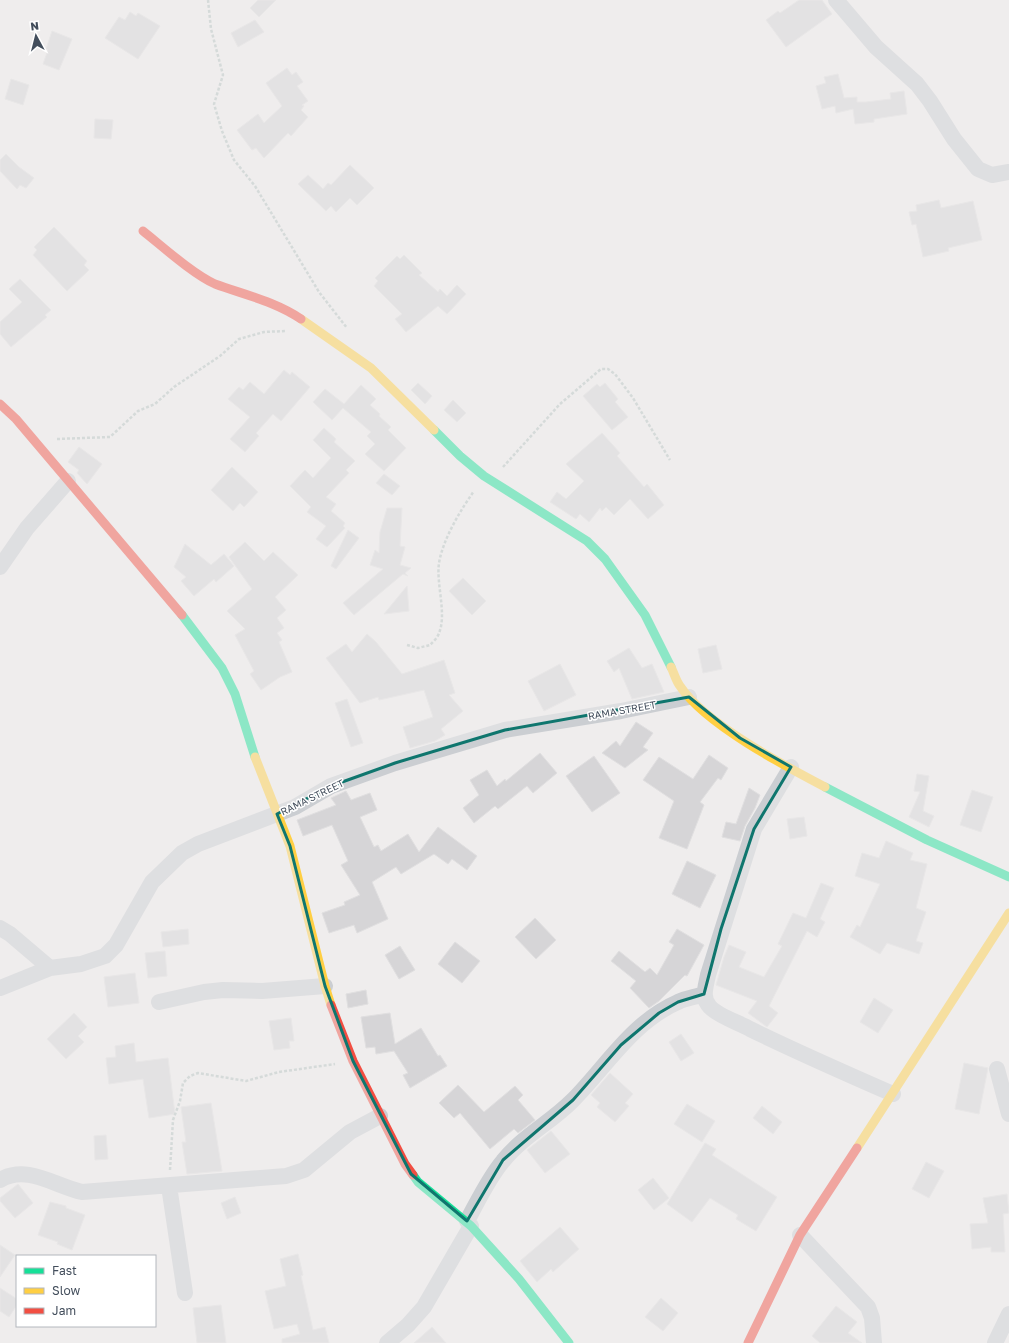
<svg xmlns="http://www.w3.org/2000/svg" width="1009" height="1343" font-family="'Golos Text',sans-serif">
<style>
.building{fill:#d6d5d7;stroke:#e0dfe0}
.lines{fill:none;stroke-linecap:round;stroke-linejoin:round}
.path{stroke:#b6c4c2;stroke-width:2.5;stroke-dasharray:3 2;stroke-linecap:butt}
.street{stroke:#cbced2;stroke-width:16}
.fast{stroke:#16e098;stroke-width:9}
.slow{stroke:#ffcf43;stroke-width:9}
.jam{stroke:#f24e42;stroke-width:9}
.marked{fill:none;stroke:#0f766e;stroke-width:3;stroke-linejoin:round}
.labels{text-anchor:middle;dominant-baseline:central;stroke-width:3;stroke-linejoin:round;paint-order:stroke}
.street-label{font-size:10px;fill:#434e5c;stroke:#fff}
</style>
<rect width="100%" height="100%" fill="#efeded"/>
<path class="building" d="M 258,0 L 276,0 L 259,17 L 250,8 Z
M 799,0 L 822,0 L 832,14 L 786,47 L 766,20 L 778,11 L 780,13 Z
M 130,12 L 136,16 L 138,13 L 160,26 L 138,59 L 105,38 L 119,17 L 125,20 Z
M 255,20 L 264,32 L 238,47 L 231,33 Z
M 52,31 L 72,39 L 59,70 L 43,64 L 48,50 L 46,49 Z
M 287,68 L 292,75 L 296,72 L 303,82 L 297,86 L 308,101 L 302,105 L 304,106 L 301,110 L 308,117 L 291,136 L 288,133 L 264,158 L 256,148 L 252,150 L 237,130 L 258,114 L 264,123 L 282,106 L 266,83 Z
M 838,74 L 844,98 L 857,97 L 857,102 L 866,102 L 891,99 L 890,93 L 904,91 L 907,114 L 874,119 L 874,122 L 855,124 L 853,109 L 836,113 L 835,106 L 822,109 L 816,86 L 826,83 L 824,77 Z
M 11,79 L 29,85 L 23,105 L 5,99 Z
M 95,119 L 113,120 L 111,139 L 94,138 Z
M 6,154 L 19,167 L 34,178 L 26,188 L 20,185 L 17,189 L 0,171 L 0,160 Z
M 350,165 L 374,188 L 357,205 L 350,198 L 336,212 L 331,206 L 326,211 L 298,184 L 308,175 L 323,189 L 328,183 L 331,185 Z
M 939,200 L 941,208 L 973,201 L 982,240 L 948,248 L 949,251 L 923,257 L 916,224 L 912,225 L 909,212 L 917,211 L 916,205 Z
M 54,227 L 87,261 L 84,265 L 89,270 L 67,291 L 33,255 L 37,250 L 34,247 Z
M 404,255 L 422,273 L 419,275 L 438,292 L 440,289 L 447,296 L 457,285 L 466,294 L 447,314 L 438,306 L 406,332 L 395,319 L 402,314 L 374,286 L 378,281 L 375,278 L 397,256 L 400,259 Z
M 20,279 L 51,310 L 45,315 L 47,317 L 11,347 L 0,334 L 0,322 L 22,302 L 9,289 Z
M 284,370 L 290,375 L 292,372 L 310,387 L 281,421 L 273,414 L 256,433 L 259,436 L 245,452 L 230,439 L 250,417 L 228,399 L 239,387 L 243,390 L 250,382 L 264,394 Z
M 418,383 L 432,396 L 425,404 L 411,390 Z
M 605,383 L 618,399 L 615,402 L 628,417 L 612,430 L 583,396 L 597,384 L 600,387 Z
M 361,385 L 376,399 L 370,405 L 380,414 L 379,416 L 391,427 L 388,430 L 406,448 L 384,471 L 365,454 L 375,444 L 367,436 L 371,432 L 343,408 L 332,420 L 313,402 L 325,389 L 344,404 Z
M 453,400 L 466,413 L 457,422 L 444,410 Z
M 324,428 L 336,439 L 334,442 L 355,461 L 346,470 L 349,473 L 326,497 L 336,504 L 331,511 L 345,523 L 343,526 L 345,528 L 327,547 L 316,539 L 326,526 L 307,512 L 311,507 L 290,486 L 305,470 L 313,478 L 331,458 L 313,440 Z
M 602,433 L 620,453 L 617,456 L 644,487 L 647,484 L 664,505 L 648,519 L 630,499 L 614,515 L 606,507 L 602,511 L 600,508 L 589,522 L 580,514 L 576,519 L 550,502 L 557,492 L 566,499 L 584,481 L 566,464 Z
M 79,447 L 102,464 L 87,484 L 77,473 L 79,470 L 68,462 Z
M 232,467 L 258,492 L 244,507 L 240,503 L 233,511 L 211,490 Z
M 384,474 L 400,486 L 392,495 L 376,483 Z
M 387,508 L 402,508 L 400,546 L 405,547 L 400,565 L 411,568 L 405,573 L 408,576 L 403,574 L 354,615 L 343,603 L 383,569 L 370,565 L 375,550 L 379,553 L 380,532 Z
M 348,530 L 359,538 L 336,569 L 331,566 Z
M 245,542 L 264,561 L 273,552 L 298,575 L 275,597 L 286,610 L 277,618 L 284,628 L 277,633 L 282,640 L 279,642 L 292,672 L 280,677 L 261,690 L 250,674 L 254,671 L 235,635 L 245,629 L 227,611 L 252,589 L 229,557 Z
M 185,544 L 211,565 L 224,554 L 234,566 L 216,582 L 214,579 L 194,596 L 181,581 L 186,577 L 174,567 Z
M 463,578 L 486,601 L 472,615 L 449,591 Z
M 407,586 L 409,611 L 384,614 Z
M 367,634 L 376,642 L 402,674 L 444,660 L 455,693 L 449,695 L 463,711 L 441,729 L 445,735 L 435,741 L 410,748 L 403,727 L 433,717 L 424,690 L 379,700 L 378,697 L 360,703 L 326,658 L 346,644 L 352,652 Z
M 716,645 L 722,669 L 703,673 L 698,649 Z
M 629,648 L 642,668 L 652,664 L 664,692 L 632,699 L 619,668 L 614,672 L 607,661 Z
M 560,664 L 576,695 L 544,711 L 528,681 Z
M 347,699 L 363,743 L 351,747 L 335,703 Z
M 636,722 L 653,733 L 643,747 L 648,750 L 625,768 L 602,753 L 616,741 L 620,746 Z
M 540,753 L 557,773 L 533,793 L 527,786 L 498,809 L 495,806 L 474,823 L 463,808 L 479,795 L 470,780 L 487,770 L 497,786 L 505,779 L 506,781 Z
M 709,755 L 728,768 L 721,780 L 718,778 L 700,802 L 704,805 L 687,849 L 659,838 L 674,801 L 643,780 L 659,757 L 693,779 Z
M 594,756 L 620,793 L 592,812 L 566,776 Z
M 917,774 L 929,776 L 923,811 L 934,816 L 929,827 L 909,817 L 920,792 L 914,791 Z
M 749,788 L 760,795 L 755,808 L 745,826 L 740,841 L 722,837 L 726,822 L 736,824 Z
M 972,790 L 993,797 L 981,832 L 960,825 Z
M 346,791 L 351,800 L 370,793 L 377,810 L 360,817 L 374,847 L 378,845 L 381,851 L 408,834 L 419,852 L 438,827 L 477,856 L 467,870 L 452,859 L 448,864 L 434,854 L 401,874 L 396,867 L 372,882 L 388,919 L 357,933 L 354,925 L 329,933 L 322,913 L 345,905 L 344,902 L 360,895 L 341,865 L 348,861 L 332,825 L 303,836 L 297,820 L 336,805 L 331,798 Z
M 804,817 L 807,836 L 790,839 L 787,819 Z
M 886,841 L 913,853 L 910,860 L 927,864 L 916,908 L 926,912 L 916,941 L 923,943 L 919,954 L 887,943 L 880,954 L 850,937 L 857,925 L 860,927 L 880,884 L 855,876 L 862,853 L 879,858 Z
M 687,861 L 716,875 L 700,908 L 672,894 Z
M 821,883 L 834,888 L 820,919 L 825,922 L 817,937 L 807,931 L 769,1006 L 778,1013 L 767,1027 L 748,1013 L 757,1001 L 716,985 L 724,957 L 729,945 L 746,952 L 739,967 L 764,977 L 782,946 L 778,944 L 793,913 L 806,918 Z
M 535,918 L 556,940 L 536,959 L 515,937 Z
M 188,929 L 189,944 L 163,947 L 161,932 Z
M 677,929 L 704,945 L 687,976 L 685,975 L 659,1001 L 649,1008 L 630,988 L 636,981 L 611,961 L 619,951 L 645,972 L 650,968 L 657,975 L 674,945 L 669,942 Z
M 455,942 L 480,961 L 462,983 L 438,964 Z
M 400,946 L 415,970 L 399,979 L 385,955 Z
M 165,951 L 167,976 L 148,978 L 145,953 Z
M 135,973 L 139,1003 L 108,1007 L 104,977 Z
M 366,990 L 368,1004 L 348,1008 L 346,994 Z
M 874,998 L 893,1010 L 878,1033 L 860,1022 Z
M 74,1013 L 87,1027 L 78,1036 L 84,1042 L 66,1059 L 47,1039 Z
M 390,1013 L 395,1044 L 421,1028 L 438,1056 L 440,1055 L 447,1066 L 410,1088 L 403,1075 L 408,1073 L 394,1051 L 376,1054 L 375,1047 L 366,1048 L 361,1017 Z
M 291,1018 L 294,1041 L 289,1041 L 290,1048 L 274,1050 L 269,1021 Z
M 681,1034 L 694,1053 L 681,1061 L 669,1042 Z
M 134,1043 L 136,1062 L 168,1058 L 175,1114 L 149,1118 L 143,1079 L 109,1084 L 106,1058 L 116,1057 L 115,1046 Z
M 964,1063 L 988,1068 L 979,1114 L 955,1109 Z
M 610,1073 L 633,1094 L 625,1103 L 629,1106 L 615,1122 L 597,1107 L 600,1103 L 591,1095 Z
M 458,1085 L 484,1112 L 515,1086 L 523,1095 L 518,1100 L 535,1120 L 518,1133 L 514,1129 L 490,1149 L 460,1113 L 454,1118 L 439,1103 Z
M 211,1103 L 222,1171 L 187,1174 L 182,1142 L 186,1142 L 181,1107 Z
M 687,1104 L 715,1121 L 702,1142 L 674,1124 Z
M 762,1106 L 782,1122 L 773,1134 L 753,1118 Z
M 551,1131 L 570,1154 L 545,1173 L 527,1150 Z
M 106,1135 L 108,1159 L 95,1160 L 94,1136 Z
M 705,1143 L 716,1149 L 712,1155 L 777,1197 L 756,1231 L 736,1219 L 738,1215 L 710,1198 L 692,1222 L 667,1204 Z
M 926,1162 L 944,1171 L 929,1198 L 912,1189 Z
M 653,1178 L 669,1198 L 654,1210 L 638,1190 Z
M 18,1184 L 33,1203 L 15,1218 L 0,1201 L 0,1198 Z
M 1007,1194 L 1009,1213 L 1003,1214 L 1005,1252 L 991,1252 L 991,1247 L 972,1249 L 970,1224 L 988,1223 L 983,1198 Z
M 235,1197 L 241,1213 L 227,1219 L 221,1203 Z
M 50,1202 L 66,1206 L 66,1208 L 85,1215 L 72,1250 L 57,1244 L 58,1242 L 38,1235 Z
M 560,1227 L 579,1249 L 553,1272 L 551,1269 L 537,1282 L 520,1261 Z
M 0,1245 L 15,1255 L 0,1277 Z
M 298,1254 L 303,1275 L 301,1276 L 313,1330 L 325,1327 L 329,1343 L 282,1343 L 282,1339 L 300,1334 L 297,1324 L 274,1329 L 265,1291 L 286,1286 L 280,1259 Z
M 0,1288 L 17,1299 L 17,1305 L 9,1317 L 0,1311 Z
M 661,1298 L 678,1313 L 663,1331 L 645,1317 Z
M 221,1305 L 226,1343 L 197,1343 L 193,1308 Z
M 836,1306 L 857,1322 L 848,1333 L 862,1343 L 820,1343 L 812,1336 Z
M 432,1327 L 446,1343 L 414,1343 Z"/>
<g class="lines">
<path class="path" d="M 208,0 L 211,29 L 223,75 L 214,104 L 222,131 L 234,160 L 255,186 L 319,292 L 347,328
M 57,439 L 110,437 L 138,411 L 155,404 L 174,387 L 220,356 L 239,339 L 264,332 L 285,331
M 503,467 L 560,404 L 601,369 L 608,369 L 615,374 L 633,398 L 670,460
M 407,645 L 418,648 L 430,645 C 433,642 438,637 439,633 C 447,614 436,584 439,563 C 443,539 460,511 474,491
M 170,1170 L 173,1120 L 180,1101 L 183,1083 L 190,1076 L 198,1073 L 246,1081 L 279,1072 L 335,1064"/>
<path class="street" d="M 836,0 L 876,47 L 917,84 L 930,101 L 954,139 L 978,169 L 992,175 L 1009,172
M 0,567 L 27,528 L 68,481
M 791,767 L 754,829 L 708,975 C 706,986 701,998 710,1007 C 718,1016 740,1023 750,1029 C 797,1052 845,1073 893,1094
M 0,928 L 10,934 L 50,968 L 81,964 L 105,956 L 116,945 L 152,882 L 182,853 L 198,844 L 295,807 L 331,786 L 395,763 L 505,730 L 621,711 L 689,697
M 0,988 L 50,968
M 159,1002 L 204,992 L 223,990 L 262,991 L 325,986
M 997,1069 L 1009,1114
M 0,1180 C 27,1164 55,1186 82,1192 L 286,1176 L 304,1170 L 350,1132 L 380,1116
M 169,1186 L 185,1293
M 467,1221 C 478,1201 488,1179 503,1161 C 522,1137 550,1123 572,1101 C 606,1067 632,1022 678,1002 C 686,998 696,997 704,994
M 800,1235 L 868,1307 L 872,1318 L 874,1343
M 387,1343 L 408,1325 L 424,1307 L 471,1226
M 995,1343 L 1009,1314"/>
<path class="fast" d="M 434,430 L 460,456 L 484,476 L 587,541 L 605,559 L 645,615 L 671,667
M 182,615 L 222,668 L 235,694 L 255,757
M 825,787 L 927,840 L 1009,877
M 413,1175 L 418,1182 L 471,1226 L 519,1279 L 569,1343"/>
<path class="slow" d="M 301,319 L 371,368 L 434,430
M 671,667 C 674,673 676,681 680,686 C 705,724 785,766 825,787
M 255,757 L 290,846 L 325,986 L 331,1005
M 857,1148 L 1009,913"/>
<path class="jam" d="M 143,231 C 163,247 193,274 215,284 C 245,295 274,301 301,319
M 0,404 L 16,419 L 182,615
M 331,1005 L 353,1061 L 405,1164 L 413,1175
M 748,1343 L 800,1235 L 857,1148"/>
</g>
<path d="M0 0H1009V1343H0ZM 689,697 L 740,738 L 791,767 L 754,829 L 721,929 L 704,994 L 678,1002 L 659,1013 L 621,1045 L 573,1100 L 503,1160 L 467,1221 L 411,1174 L 353,1061 L 325,986 L 290,846 L 277,814 L 331,786 L 395,763 L 505,730 Z" fill="#efeded" fill-opacity=".55" fill-rule="evenodd"/>
<path class="marked" d="M 689,697 L 740,738 L 791,767 L 754,829 L 721,929 L 704,994 L 678,1002 L 659,1013 L 621,1045 L 573,1100 L 503,1160 L 467,1221 L 411,1174 L 353,1061 L 325,986 L 290,846 L 277,814 L 331,786 L 395,763 L 505,730 Z"/>
<g class="labels">
<g class="street-label">
<text transform="translate(622 710) rotate(-10)">RAMA STREET</text>
<text transform="translate(312 797) rotate(-26)">RAMA STREET</text>
</g>
</g>
<rect x="16" y="1255" width="140" height="72" fill="#ffffff" stroke="#b4b8be"/>
<rect x="24" y="1268" width="20" height="6" fill="#16e098" stroke="#b4b8be"/>
<text x="52" y="1275" font-size="12" fill="#434e5c">Fast</text>
<rect x="24" y="1288" width="20" height="6" fill="#ffcf43" stroke="#b4b8be"/>
<text x="52" y="1295" font-size="12" fill="#434e5c">Slow</text>
<rect x="24" y="1308" width="20" height="6" fill="#f24e42" stroke="#b4b8be"/>
<text x="52" y="1315" font-size="12" fill="#434e5c">Jam</text>
<g transform="translate(36 36) rotate(353)" stroke="#ffffff" stroke-width="3" paint-order="stroke">
<path d="M0-3L7 15L0 10L-7 15Z" fill="#434e5c"/>
<text y="-6" font-size="11" font-weight="bold" text-anchor="middle" fill="#434e5c">N</text>
</g>
</svg>
